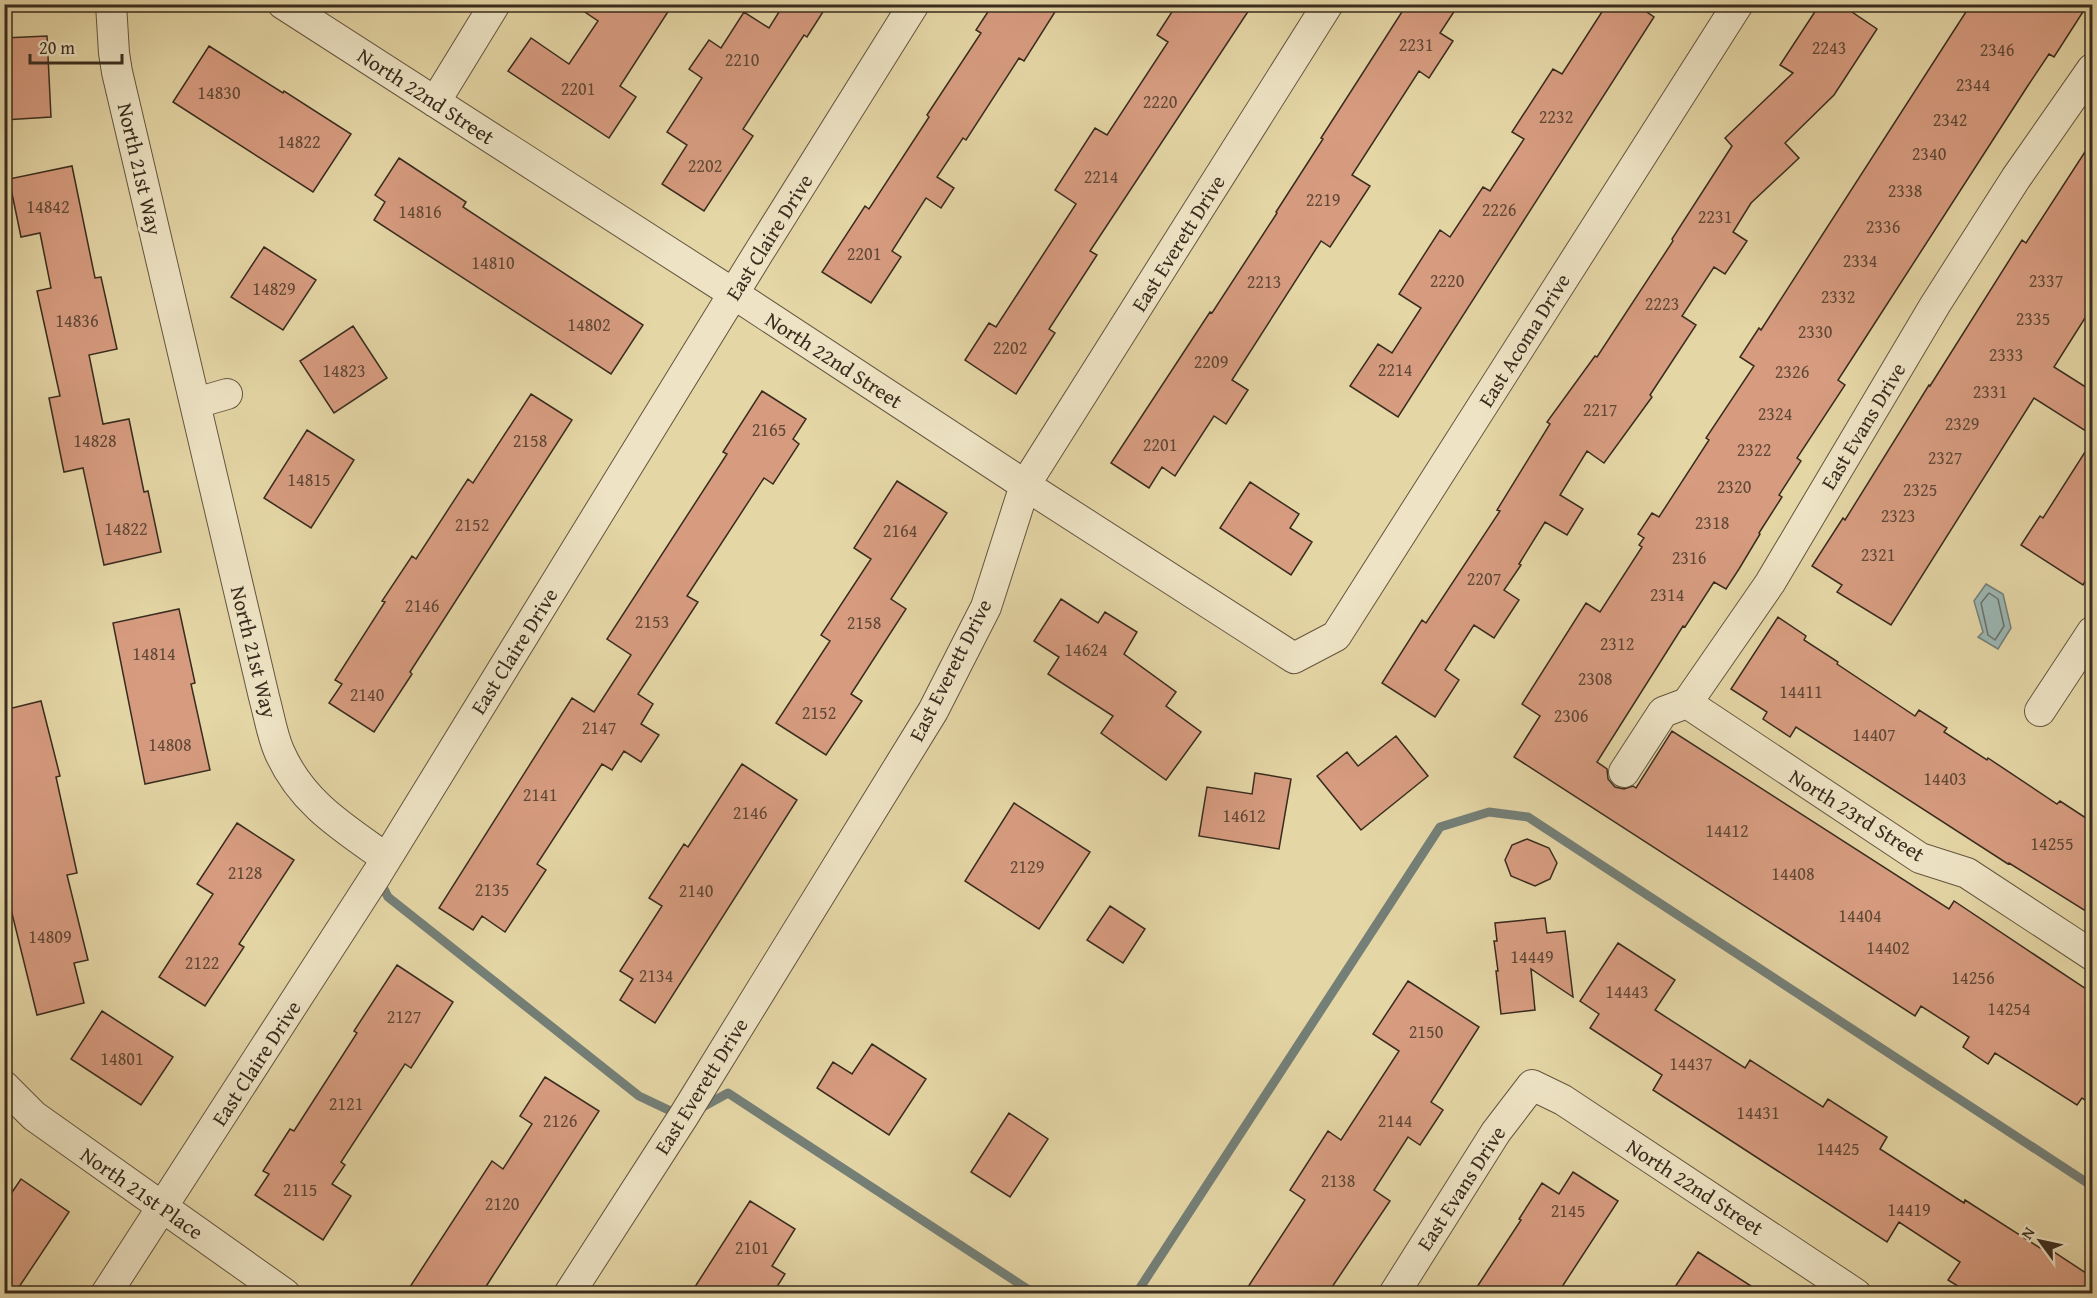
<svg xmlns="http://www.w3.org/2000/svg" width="2097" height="1298" font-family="'Gentium Book Plus',serif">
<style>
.water{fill:#9bb6b3;stroke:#747f77;stroke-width:1.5}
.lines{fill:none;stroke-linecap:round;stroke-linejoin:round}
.shore{stroke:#6a7168;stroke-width:1.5}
.stream{stroke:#747f77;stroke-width:9}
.building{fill:#d79c80;stroke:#392c1e;stroke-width:1.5}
.street-casing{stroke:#645640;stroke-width:32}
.street{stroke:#eee4c5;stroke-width:30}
.labels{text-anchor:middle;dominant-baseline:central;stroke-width:6;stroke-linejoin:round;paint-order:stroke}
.number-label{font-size:18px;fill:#604836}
.street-label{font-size:21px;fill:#392c1e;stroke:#eee4c5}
</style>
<rect width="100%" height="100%" fill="#e5d6a6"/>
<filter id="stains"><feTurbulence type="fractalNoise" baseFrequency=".00333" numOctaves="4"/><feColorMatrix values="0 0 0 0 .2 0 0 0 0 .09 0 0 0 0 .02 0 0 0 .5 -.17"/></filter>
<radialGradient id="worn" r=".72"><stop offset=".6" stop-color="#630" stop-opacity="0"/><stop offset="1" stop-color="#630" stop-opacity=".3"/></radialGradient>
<path class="water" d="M 1986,584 L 2003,594 L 2011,628 L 1998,649 L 1978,637 L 1983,632 L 1974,601 Z"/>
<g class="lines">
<path class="shore" d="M 1989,593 L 1998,599 L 2004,626 L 1995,640 L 1988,635 L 1981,603 Z"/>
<path class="stream" d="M 380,881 L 388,897 L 639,1096 L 679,1115
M 699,1109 L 728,1093 L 1035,1294
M 1136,1294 L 1440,827 L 1489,812 L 1528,817 L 2092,1186"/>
</g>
<path class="building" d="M 573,4 L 673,4 L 620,86 L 636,97 L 609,138 L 508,71 L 531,38 L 569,64 L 598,21 Z
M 784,4 L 828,4 L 807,37 L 804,35 L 743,129 L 753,136 L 704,211 L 662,184 L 687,145 L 667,132 L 702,78 L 689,69 L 709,40 L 721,48 L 744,12 L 769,28 Z
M 993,4 L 1060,4 L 1024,61 L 1019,58 L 966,140 L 963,138 L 937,177 L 954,188 L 941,208 L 926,198 L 892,251 L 901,257 L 871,303 L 822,272 L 865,206 L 869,209 L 929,117 L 927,115 L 981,33 L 976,30 Z
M 1177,4 L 1253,4 L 1090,251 L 1097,255 L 1049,329 L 1055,333 L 1016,394 L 965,360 L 989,323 L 996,327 L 1076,204 L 1055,190 L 1095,128 L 1107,135 L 1168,42 L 1157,35 Z
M 1407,4 L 1459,4 L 1440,33 L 1453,41 L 1429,78 L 1419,71 L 1352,175 L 1370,186 L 1330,247 L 1321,241 L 1232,380 L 1248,390 L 1226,424 L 1214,416 L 1175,476 L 1162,467 L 1149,488 L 1111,463 L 1210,312 L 1212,313 L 1277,213 L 1276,212 L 1323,139 L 1321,138 Z
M 1607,4 L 1635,4 L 1654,17 L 1398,417 L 1350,386 L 1378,344 L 1392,353 L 1421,308 L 1399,294 L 1440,230 L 1450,237 L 1483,187 L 1490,191 L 1524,139 L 1512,132 L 1553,69 L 1562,74 Z
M 1820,4 L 1840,4 L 1877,29 L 1834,95 L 1785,143 L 1799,158 L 1751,203 L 1733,232 L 1747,241 L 1725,274 L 1714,267 L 1682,316 L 1696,325 L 1650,395 L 1652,397 L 1604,463 L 1587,451 L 1560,495 L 1583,509 L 1567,535 L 1545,522 L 1519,564 L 1521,565 L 1504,590 L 1519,600 L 1494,638 L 1474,625 L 1445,670 L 1459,680 L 1435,717 L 1382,683 L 1422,620 L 1426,623 L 1500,511 L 1497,510 L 1550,424 L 1547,422 L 1595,356 L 1597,357 L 1673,241 L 1672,239 L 1732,146 L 1725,138 L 1793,73 L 1780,65 Z
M 1971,4 L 2088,4 L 2054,57 L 2049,54 L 2027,87 L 1862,343 L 1838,380 L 1845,385 L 1797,458 L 1801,461 L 1779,495 L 1782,497 L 1759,533 L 1760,534 L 1739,569 L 1726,589 L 1714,582 L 1685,627 L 1683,626 L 1597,762 L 1607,769 L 1608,779 L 1615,787 L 1624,789 L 1633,786 L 1636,788 L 1672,731 L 1949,909 L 1954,901 L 2092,993 L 2092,1105 L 2082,1098 L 2077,1105 L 1995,1053 L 1988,1064 L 1963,1047 L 1969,1037 L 1921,1006 L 1915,1016 L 1514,757 L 1540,716 L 1522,704 L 1586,603 L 1600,612 L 1642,547 L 1639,545 L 1644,538 L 1638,534 L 1652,513 L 1659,517 L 1709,440 L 1706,438 L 1754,366 L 1740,357 L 1759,328 L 1761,330 Z
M 47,36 L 51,117 L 4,120 L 4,38 Z
M 209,46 L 283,93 L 284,91 L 351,134 L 313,192 L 173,102 Z
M 2092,141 L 2092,307 L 2054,367 L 2092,391 L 2092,435 L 2034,398 L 1891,625 L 1837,592 L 1842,585 L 1812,566 L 1843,518 L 1845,520 L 1929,385 L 1930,386 L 2022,240 L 2026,243 Z
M 399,158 L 466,202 L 463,207 L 643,325 L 611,374 L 374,220 L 385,202 L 375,195 Z
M 72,166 L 95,278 L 101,277 L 117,349 L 89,355 L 103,424 L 129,419 L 144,492 L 148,491 L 161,552 L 104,565 L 83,468 L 64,472 L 49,398 L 60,396 L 37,291 L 51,288 L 40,233 L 21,237 L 9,179 Z
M 264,247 L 316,280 L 283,330 L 231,297 Z
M 353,326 L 387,378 L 334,413 L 300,361 Z
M 762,391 L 806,419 L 793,439 L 799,444 L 773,484 L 764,478 L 687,596 L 698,602 L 638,694 L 653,704 L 641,724 L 659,735 L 641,762 L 624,751 L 612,770 L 602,764 L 537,864 L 546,870 L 505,932 L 482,916 L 473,930 L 439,908 L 572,698 L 594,712 L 631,655 L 607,639 L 727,454 L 723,452 Z
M 531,394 L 572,420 L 410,672 L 412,674 L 374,732 L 329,703 L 342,684 L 335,680 L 385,602 L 382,601 L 412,556 L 416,559 L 468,479 L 473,483 Z
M 307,430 L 354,460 L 311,528 L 264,498 Z
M 2092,441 L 2092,570 L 2083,585 L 2021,545 L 2040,516 L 2043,518 Z
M 897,481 L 947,513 L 891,599 L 906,609 L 851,694 L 862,701 L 826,755 L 776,723 L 830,641 L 821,635 L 871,559 L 854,548 Z
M 1250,482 L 1299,514 L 1290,528 L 1312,542 L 1291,575 L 1220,528 Z
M 1061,599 L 1098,623 L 1105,612 L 1137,632 L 1124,654 L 1176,692 L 1166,706 L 1201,732 L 1166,780 L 1101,733 L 1113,716 L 1048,674 L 1059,657 L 1034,641 Z
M 179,609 L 195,683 L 191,684 L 210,770 L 145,784 L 113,623 Z
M 1778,617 L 1806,636 L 1804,640 L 1838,662 L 1837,664 L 1915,716 L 1919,710 L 1947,728 L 1944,732 L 1987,760 L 1988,758 L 2057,804 L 2060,801 L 2092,822 L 2092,915 L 2009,863 L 2008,864 L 1796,727 L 1790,737 L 1763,719 L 1767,712 L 1731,689 Z
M 41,701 L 60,776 L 56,777 L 77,873 L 67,875 L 88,960 L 74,963 L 84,1003 L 37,1015 L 4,881 L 4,710 Z
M 1396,736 L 1428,776 L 1361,830 L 1317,776 L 1347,752 L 1358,766 Z
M 742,764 L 797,800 L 655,1023 L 620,1000 L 633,979 L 620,971 L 662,906 L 649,898 L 684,844 L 688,847 Z
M 1255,773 L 1291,779 L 1279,849 L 1199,836 L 1207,787 L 1252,794 Z
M 1014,803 L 1090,852 L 1039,929 L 965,881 Z
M 237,823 L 294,860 L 239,944 L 244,947 L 205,1006 L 159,977 L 213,894 L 197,884 Z
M 1527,839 L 1549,848 L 1557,863 L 1550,879 L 1535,886 L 1511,876 L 1505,860 L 1512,845 Z
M 1110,906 L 1145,929 L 1123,963 L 1087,940 Z
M 1545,918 L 1547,933 L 1565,931 L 1573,997 L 1531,969 L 1535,1010 L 1501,1014 L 1496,971 L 1498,971 L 1494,941 L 1497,941 L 1495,923 Z
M 1618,943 L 1675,980 L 1655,1010 L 1745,1068 L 1750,1060 L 1823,1107 L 1828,1099 L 1887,1137 L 1880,1149 L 1964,1203 L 1965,1200 L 2040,1248 L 2042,1244 L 2092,1277 L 2092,1293 L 1969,1293 L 1948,1280 L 1960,1262 L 1899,1222 L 1887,1242 L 1653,1090 L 1662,1075 L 1590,1028 L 1599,1014 L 1580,1001 Z
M 397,965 L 453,1002 L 411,1068 L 405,1064 L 341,1162 L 345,1165 L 332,1184 L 351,1196 L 323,1240 L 255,1195 L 269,1174 L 263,1171 L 290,1129 L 294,1131 L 357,1033 L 354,1031 Z
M 1408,981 L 1479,1027 L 1431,1102 L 1443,1110 L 1420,1145 L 1408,1137 L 1374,1190 L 1390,1201 L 1328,1293 L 1244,1293 L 1305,1200 L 1290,1190 L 1328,1131 L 1341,1140 L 1399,1051 L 1373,1034 Z
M 102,1011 L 173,1057 L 141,1105 L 71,1059 Z
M 872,1044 L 926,1079 L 889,1135 L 817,1088 L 833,1062 L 852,1074 Z
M 545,1077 L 599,1111 L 492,1277 L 482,1293 L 406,1293 L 492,1161 L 503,1169 L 532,1124 L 520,1116 Z
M 1009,1113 L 1048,1139 L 1010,1197 L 971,1172 Z
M 1573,1172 L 1618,1201 L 1558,1293 L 1473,1293 L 1521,1220 L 1519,1219 L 1542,1183 L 1559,1194 Z
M 21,1179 L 69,1212 L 15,1293 L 4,1293 L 4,1204 Z
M 750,1201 L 795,1229 L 772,1266 L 785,1274 L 773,1293 L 691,1293 Z
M 1698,1252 L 1762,1293 L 1671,1293 Z"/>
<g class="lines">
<g class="street-casing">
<path id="street" d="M 111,4 L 114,53 L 117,72 L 264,697 C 269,715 272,735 279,751 C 301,802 342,827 386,858
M 283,4 L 734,294 L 1025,485 L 1294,658 L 1336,636 L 1738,4
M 435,102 L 495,4
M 196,403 L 227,394
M 1687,703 L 1920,858 L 1967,873 L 2092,955
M 2040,711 L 2092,632
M 1624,772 L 1663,712 L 1687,703 L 1770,583 L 1935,305 L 2016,178 L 2092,69
M 4,1086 L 34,1116 L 285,1294
M 106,1294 L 377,874 L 759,252 L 914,4
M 569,1294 L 683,1117 L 933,711 L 986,607 L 1025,485 L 1328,4
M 1394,1294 L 1496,1132 L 1532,1085 L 1563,1100 L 1856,1294"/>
</g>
<use href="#street" class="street"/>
</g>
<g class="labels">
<g class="number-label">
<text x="1416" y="44">2231</text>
<text x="1829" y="47">2243</text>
<text x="1997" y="49">2346</text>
<text x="742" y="59">2210</text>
<text x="1973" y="84">2344</text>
<text x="578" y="88">2201</text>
<text x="219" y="92">14830</text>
<text x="1160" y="101">2220</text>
<text x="1556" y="116">2232</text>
<text x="1950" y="119">2342</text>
<text x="299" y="141">14822</text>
<text x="1929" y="153">2340</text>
<text x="705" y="165">2202</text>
<text x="1101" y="176">2214</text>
<text x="1905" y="190">2338</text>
<text x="1323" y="199">2219</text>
<text x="48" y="206">14842</text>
<text x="1499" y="209">2226</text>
<text x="420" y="211">14816</text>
<text x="1715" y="216">2231</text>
<text x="1883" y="226">2336</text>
<text x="864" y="253">2201</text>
<text x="1860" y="260">2334</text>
<text x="493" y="262">14810</text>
<text x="1447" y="280">2220</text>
<text x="2046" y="280">2337</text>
<text x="1264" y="281">2213</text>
<text x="274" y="288">14829</text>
<text x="1838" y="296">2332</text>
<text x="1662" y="303">2223</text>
<text x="2033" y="318">2335</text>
<text x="77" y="320">14836</text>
<text x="589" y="324">14802</text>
<text x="1815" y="331">2330</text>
<text x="1010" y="347">2202</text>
<text x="2006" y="354">2333</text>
<text x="1211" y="361">2209</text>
<text x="1395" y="369">2214</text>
<text x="344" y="370">14823</text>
<text x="1792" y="371">2326</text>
<text x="1990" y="391">2331</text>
<text x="1600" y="409">2217</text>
<text x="1775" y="413">2324</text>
<text x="1962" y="423">2329</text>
<text x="769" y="429">2165</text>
<text x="95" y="440">14828</text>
<text x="530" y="440">2158</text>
<text x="1160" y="444">2201</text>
<text x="1754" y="449">2322</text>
<text x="1945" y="457">2327</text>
<text x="309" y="479">14815</text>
<text x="1734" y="486">2320</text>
<text x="1920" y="489">2325</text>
<text x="1898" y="515">2323</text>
<text x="1712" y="522">2318</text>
<text x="472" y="524">2152</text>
<text x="126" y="528">14822</text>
<text x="900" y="530">2164</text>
<text x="1878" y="554">2321</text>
<text x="1689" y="557">2316</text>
<text x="1484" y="578">2207</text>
<text x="1667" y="594">2314</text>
<text x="422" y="605">2146</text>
<text x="652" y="621">2153</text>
<text x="864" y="622">2158</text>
<text x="1617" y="643">2312</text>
<text x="1086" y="649">14624</text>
<text x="154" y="653">14814</text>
<text x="1595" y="678">2308</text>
<text x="1801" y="691">14411</text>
<text x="367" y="694">2140</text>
<text x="819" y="712">2152</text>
<text x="1571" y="715">2306</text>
<text x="599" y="727">2147</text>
<text x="1874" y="734">14407</text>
<text x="170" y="744">14808</text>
<text x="1945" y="778">14403</text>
<text x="540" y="794">2141</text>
<text x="750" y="812">2146</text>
<text x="1244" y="815">14612</text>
<text x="1727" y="830">14412</text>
<text x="2052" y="843">14255</text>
<text x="1027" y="866">2129</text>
<text x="245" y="872">2128</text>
<text x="1793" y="873">14408</text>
<text x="492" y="889">2135</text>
<text x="696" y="890">2140</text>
<text x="1860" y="915">14404</text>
<text x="50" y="936">14809</text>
<text x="1888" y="947">14402</text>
<text x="1532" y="956">14449</text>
<text x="202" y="962">2122</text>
<text x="656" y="975">2134</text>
<text x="1973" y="977">14256</text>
<text x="1627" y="991">14443</text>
<text x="2009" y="1008">14254</text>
<text x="404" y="1016">2127</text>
<text x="1426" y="1031">2150</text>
<text x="122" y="1058">14801</text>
<text x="1691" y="1063">14437</text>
<text x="346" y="1103">2121</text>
<text x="1758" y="1112">14431</text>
<text x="560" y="1120">2126</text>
<text x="1395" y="1120">2144</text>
<text x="1838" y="1148">14425</text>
<text x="1338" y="1180">2138</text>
<text x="300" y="1189">2115</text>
<text x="502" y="1203">2120</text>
<text x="1909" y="1209">14419</text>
<text x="1568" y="1210">2145</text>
<text x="752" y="1247">2101</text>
</g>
<g class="street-label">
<text transform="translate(426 96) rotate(33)">North 22nd Street</text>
<text transform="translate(140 169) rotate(77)">North 21st Way</text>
<text transform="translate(769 237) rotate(-58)">East Claire Drive</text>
<text transform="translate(1178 243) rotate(-58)">East Everett Drive</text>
<text transform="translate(1524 340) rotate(-58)">East Acoma Drive</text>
<text transform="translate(834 360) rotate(33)">North 22nd Street</text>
<text transform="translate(1863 426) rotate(-59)">East Evans Drive</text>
<text transform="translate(514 651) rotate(-58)">East Claire Drive</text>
<text transform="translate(254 652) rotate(76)">North 21st Way</text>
<text transform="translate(950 670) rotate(-63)">East Everett Drive</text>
<text transform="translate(1857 815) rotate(32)">North 23rd Street</text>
<text transform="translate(256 1063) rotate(-57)">East Claire Drive</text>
<text transform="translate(701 1086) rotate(-58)">East Everett Drive</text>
<text transform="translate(1695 1187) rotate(33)">North 22nd Street</text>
<text transform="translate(1461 1188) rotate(-57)">East Evans Drive</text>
<text transform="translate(142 1193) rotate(35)">North 21st Place</text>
</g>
</g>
<rect width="2097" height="1298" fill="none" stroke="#e5d6a6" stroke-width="24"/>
<rect x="6" y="6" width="2085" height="1286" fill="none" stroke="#392c1e" stroke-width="3"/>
<rect x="12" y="12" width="2073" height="1274" fill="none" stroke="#392c1e" stroke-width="1.5"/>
<g transform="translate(2040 1241) rotate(303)" stroke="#eee4c5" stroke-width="4.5" paint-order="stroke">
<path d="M0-4.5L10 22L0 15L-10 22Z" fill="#392c1e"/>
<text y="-9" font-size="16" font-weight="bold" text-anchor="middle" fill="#392c1e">N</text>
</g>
<path d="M30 54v9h92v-9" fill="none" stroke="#392c1e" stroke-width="3"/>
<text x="39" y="54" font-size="18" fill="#392c1e" stroke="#eee4c5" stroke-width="4.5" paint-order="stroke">20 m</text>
<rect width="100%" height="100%" filter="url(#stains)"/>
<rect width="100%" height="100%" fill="url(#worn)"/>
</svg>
